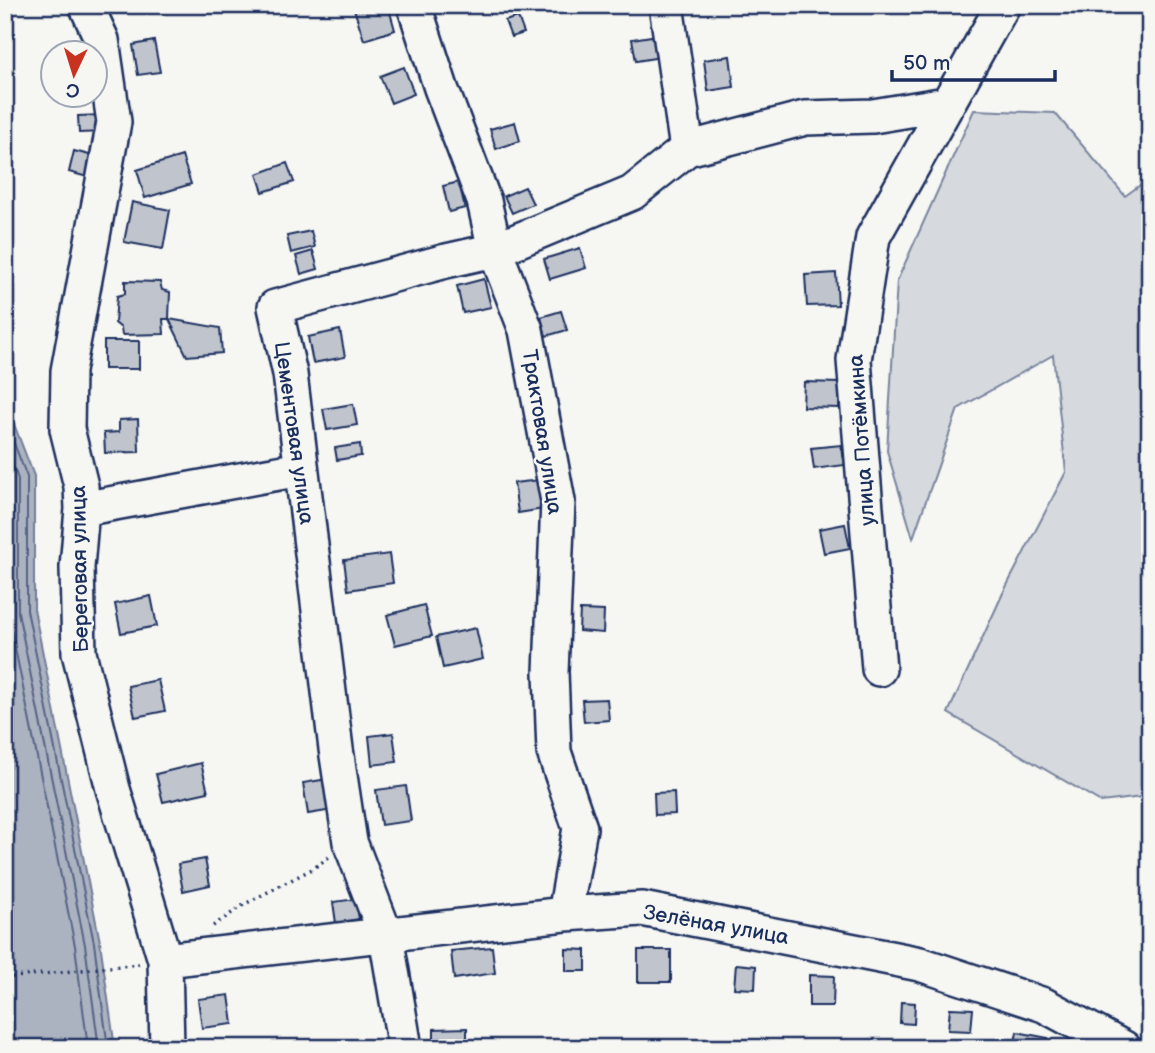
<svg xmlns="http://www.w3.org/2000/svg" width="1155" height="1053" font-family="'Balsamiq Sans',sans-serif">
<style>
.green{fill:#d6d9dd;stroke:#78849e;stroke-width:2}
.water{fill:#abb2c0;stroke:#717e99;stroke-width:2}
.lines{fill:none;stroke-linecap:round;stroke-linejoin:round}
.shore{stroke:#556385;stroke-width:2}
.building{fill:#c0c4cd;stroke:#1b2f5e;stroke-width:2}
.minor-casing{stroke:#1b2f5e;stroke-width:38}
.path{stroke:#1b2f5e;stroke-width:3.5;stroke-dasharray:2 5;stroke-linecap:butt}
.minor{stroke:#f6f6f2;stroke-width:33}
.labels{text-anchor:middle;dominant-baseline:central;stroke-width:5;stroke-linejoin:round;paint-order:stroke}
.street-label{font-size:21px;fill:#1b2f5e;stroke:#f6f6f2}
</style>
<rect width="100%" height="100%" fill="#f6f6f2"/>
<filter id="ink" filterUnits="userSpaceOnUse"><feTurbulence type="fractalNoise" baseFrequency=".0143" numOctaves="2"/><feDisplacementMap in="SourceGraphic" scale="14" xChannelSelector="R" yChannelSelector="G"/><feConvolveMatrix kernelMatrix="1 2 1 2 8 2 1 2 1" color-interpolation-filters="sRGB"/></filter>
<g filter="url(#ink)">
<path class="green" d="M 974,110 L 1055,113 L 1125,196 L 1150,178 L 1150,796 L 1101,802 L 948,713 L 1003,593 L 1066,472 L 1053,355 L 958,409 L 913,538 L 887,451 L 897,281 Z"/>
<path class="water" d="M 5,401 L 34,476 L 34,609 L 100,942 L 115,1048 L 5,1048 Z"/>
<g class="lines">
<path class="shore" d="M 5,420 L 27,477 L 27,610 L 94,943 L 108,1048
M 5,444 L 18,479 L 18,612 L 85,945 L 99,1048
M 5,474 L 8,481 L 8,613 L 75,946 L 88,1048"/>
</g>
<path class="building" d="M 366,5 L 388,5 L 395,30 L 364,40 L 354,9 Z
M 518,17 L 524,33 L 511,37 L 505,21 Z
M 658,35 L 661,57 L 636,61 L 632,39 Z
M 154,41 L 160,72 L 138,75 L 133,45 Z
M 730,56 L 734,87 L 708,91 L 704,60 Z
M 404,67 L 414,94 L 391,103 L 380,76 Z
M 103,115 L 104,132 L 79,133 L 78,116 Z
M 515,122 L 520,141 L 496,149 L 490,129 Z
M 74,151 L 101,158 L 95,179 L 69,172 Z
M 182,156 L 191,184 L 145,198 L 137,170 Z
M 287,163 L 294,182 L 263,192 L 257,174 Z
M 459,182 L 465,208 L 449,212 L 443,186 Z
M 525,187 L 533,204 L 512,213 L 504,196 Z
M 132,202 L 170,210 L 163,249 L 124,242 Z
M 311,231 L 315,247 L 291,253 L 287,236 Z
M 580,248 L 586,268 L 550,279 L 544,259 Z
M 313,251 L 318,269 L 301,274 L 296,256 Z
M 836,273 L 838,305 L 807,306 L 805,275 Z
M 484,279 L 491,307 L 463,313 L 457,286 Z
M 125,281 L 160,282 L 162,290 L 170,292 L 169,319 L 163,319 L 164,334 L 122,335 L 121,328 L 115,323 L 117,296 L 125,294 Z
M 561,311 L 567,330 L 546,336 L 541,317 Z
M 169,319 L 220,328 L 222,353 L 187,356 Z
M 340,330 L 345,357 L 313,363 L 308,337 Z
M 104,341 L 139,341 L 139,369 L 104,369 Z
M 804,382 L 840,383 L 839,408 L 803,407 Z
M 353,404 L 357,425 L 327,430 L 323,409 Z
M 138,419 L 139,452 L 105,453 L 104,433 L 119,432 L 119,420 Z
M 360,444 L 361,456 L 337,460 L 335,448 Z
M 841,445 L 845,465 L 814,469 L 811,448 Z
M 540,480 L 544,509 L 518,513 L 514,483 Z
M 845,524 L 850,548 L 824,553 L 819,529 Z
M 389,554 L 393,583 L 348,590 L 344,560 Z
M 151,596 L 157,626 L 121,633 L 115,604 Z
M 424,605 L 432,636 L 395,645 L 387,615 Z
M 580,610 L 604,611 L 603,633 L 579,631 Z
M 476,628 L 483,659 L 443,668 L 436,637 Z
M 158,680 L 165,711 L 135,717 L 128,686 Z
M 607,699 L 609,720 L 584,722 L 582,700 Z
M 393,733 L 397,762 L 372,765 L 369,736 Z
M 201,763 L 208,792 L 163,802 L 156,774 Z
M 328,779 L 333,810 L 308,814 L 303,783 Z
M 406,786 L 411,821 L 381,825 L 376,790 Z
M 674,792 L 675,814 L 655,815 L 654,793 Z
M 205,859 L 210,885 L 183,891 L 178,864 Z
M 356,899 L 359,919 L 336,923 L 333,902 Z
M 492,947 L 495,973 L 454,979 L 451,951 Z
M 566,949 L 586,950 L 586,971 L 566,971 Z
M 638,950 L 671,950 L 671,982 L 638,982 Z
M 736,964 L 756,966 L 755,989 L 734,988 Z
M 809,975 L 834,976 L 833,1006 L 809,1006 Z
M 229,995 L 233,1024 L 202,1028 L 198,999 Z
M 901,1002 L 915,1003 L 914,1024 L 900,1023 Z
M 950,1008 L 973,1009 L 971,1031 L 948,1030 Z
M 467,1028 L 467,1048 L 434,1048 L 434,1029 Z
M 1017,1032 L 1048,1038 L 1046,1048 L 1014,1048 Z"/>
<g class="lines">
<g class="minor-casing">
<path id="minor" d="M 86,5 L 102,40 L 114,122 L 68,371 L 67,429 L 81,486 L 82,509 L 77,567 L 79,653 L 113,789 L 165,960 L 167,1048
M 414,5 L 441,88 L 484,201 L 495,250 L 526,330 L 558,501 L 551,672 L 554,752 L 580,828 L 565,914
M 666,5 L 687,149
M 82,509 L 300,469
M 879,669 L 854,360 L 873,237 L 1003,5
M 165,960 L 565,914 L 642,909 L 920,964 L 1044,1005 L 1124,1048
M 405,1048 L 386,936 L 350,842 L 336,749 L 290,374 L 275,307 L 446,261 L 495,250 L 632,193 L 687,149 L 805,118 L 873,116 L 946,104"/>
</g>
<path class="path" d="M 213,926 L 245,904 L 314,868 L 329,857
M 5,978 L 139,964"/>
<use href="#minor" class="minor"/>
</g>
</g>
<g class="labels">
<g class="street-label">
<text transform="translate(542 432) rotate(81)">Трактовая улица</text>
<text transform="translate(294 433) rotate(82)">Цементовая улица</text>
<text transform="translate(862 440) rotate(-94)">улица Потёмкина</text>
<text transform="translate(80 569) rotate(-91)">Береговая улица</text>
<text transform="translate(716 925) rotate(10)">Зелёная улица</text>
</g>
</g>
<rect width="1155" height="1053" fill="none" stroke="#f6f6f2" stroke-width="28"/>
<rect x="14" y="14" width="1127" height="1025" fill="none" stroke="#1b2f5e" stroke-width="2.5" filter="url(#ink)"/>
<g transform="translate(74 74) rotate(184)"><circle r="33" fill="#f6f6f2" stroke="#9ea6b7" stroke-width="2"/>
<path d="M0-5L12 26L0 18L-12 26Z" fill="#c8321e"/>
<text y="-10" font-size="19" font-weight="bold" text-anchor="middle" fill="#1b2f5e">С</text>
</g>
<path d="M892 70v10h163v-10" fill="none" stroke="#1b2f5e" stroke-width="3.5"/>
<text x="903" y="70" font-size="21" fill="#1b2f5e" stroke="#f6f6f2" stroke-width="5" paint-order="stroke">50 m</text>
</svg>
